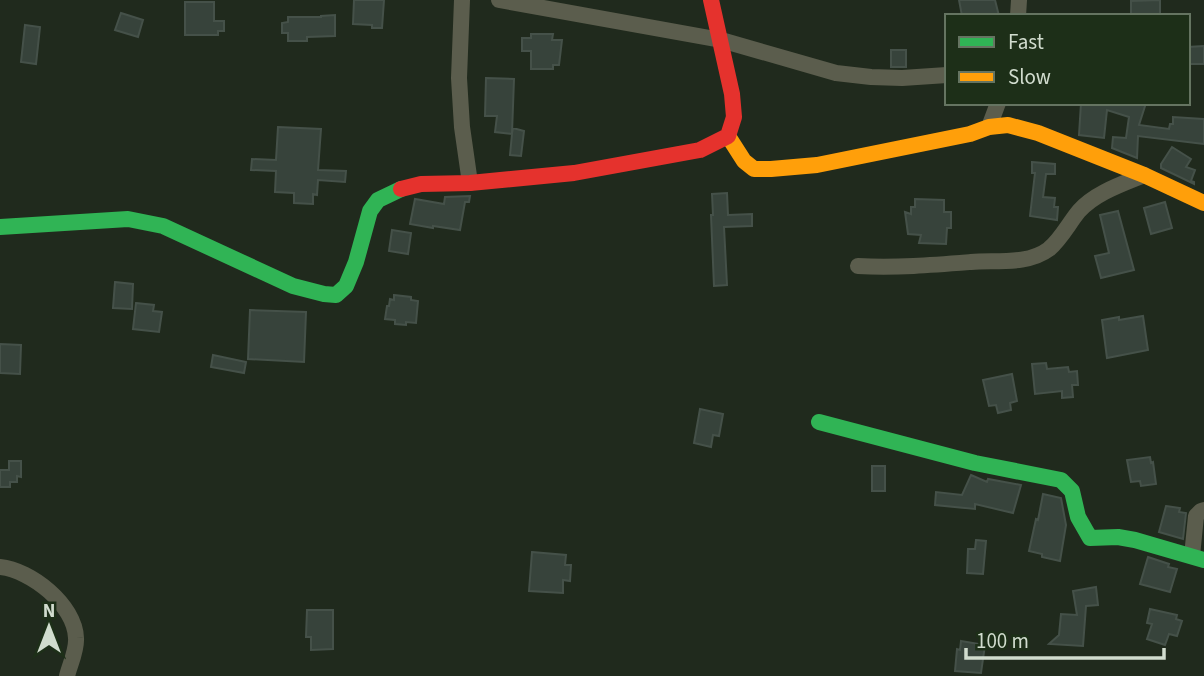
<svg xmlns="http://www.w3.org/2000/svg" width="1204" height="676" font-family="'Source Sans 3',sans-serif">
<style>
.building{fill:#37433b;stroke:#455149;stroke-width:2}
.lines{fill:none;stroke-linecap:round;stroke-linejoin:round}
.street{stroke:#5b5d4d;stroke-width:16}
.fast{stroke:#30b455;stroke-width:16}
.slow{stroke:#ff9f0a;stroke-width:16}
.jam{stroke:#e5322d;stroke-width:16}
</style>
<rect width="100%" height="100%" fill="#202a1d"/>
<path class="building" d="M 354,0 L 384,0 L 382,28 L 372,28 L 372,25 L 353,24 Z
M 959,0 L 995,0 L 999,16 L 962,16 Z
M 1160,0 L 1160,16 L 1131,16 L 1131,1 Z
M 185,2 L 214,2 L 214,21 L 224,21 L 224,31 L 218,31 L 218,35 L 185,35 Z
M 121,13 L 143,20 L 138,37 L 115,30 Z
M 335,15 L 335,36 L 307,37 L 307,41 L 288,41 L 288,33 L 282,33 L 282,23 L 288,22 L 288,17 L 321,17 L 321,16 Z
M 25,25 L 40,27 L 36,64 L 21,62 Z
M 531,34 L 553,34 L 552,40 L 562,40 L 559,65 L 553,65 L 553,69 L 531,69 L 531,51 L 522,51 L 522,38 L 531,38 Z
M 1204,46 L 1204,64 L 1188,64 L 1188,47 Z
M 891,50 L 906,50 L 906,67 L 891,67 Z
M 486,78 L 514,79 L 512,133 L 513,128 L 524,131 L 521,156 L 510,155 L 512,134 L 495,132 L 497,116 L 485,116 Z
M 1081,103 L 1146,103 L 1139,125 L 1169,129 L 1170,124 L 1173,124 L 1173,117 L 1204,119 L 1204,144 L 1138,136 L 1137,158 L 1112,148 L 1113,137 L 1126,138 L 1129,117 L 1107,110 L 1104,138 L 1079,135 Z
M 278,127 L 321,129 L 318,170 L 346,171 L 345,182 L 318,180 L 317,195 L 313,194 L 313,204 L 294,203 L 294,193 L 275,192 L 276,171 L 251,170 L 252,159 L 276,160 Z
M 1172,147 L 1191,159 L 1186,167 L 1195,170 L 1191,181 L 1194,182 L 1194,184 L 1161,168 L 1161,164 Z
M 1032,162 L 1055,164 L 1055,174 L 1046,174 L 1043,197 L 1055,198 L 1054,207 L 1058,207 L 1057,220 L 1030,216 L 1035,173 L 1032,173 Z
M 727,193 L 728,215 L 752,214 L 752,226 L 724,227 L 727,285 L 714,286 L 711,215 L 713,215 L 712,194 Z
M 470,196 L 469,202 L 465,202 L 460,230 L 433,226 L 433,228 L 410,224 L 415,199 L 444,204 L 445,197 Z
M 915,199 L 944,200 L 944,212 L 951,212 L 951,228 L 947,228 L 946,244 L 919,243 L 921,235 L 908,234 L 905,212 L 911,214 L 911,207 L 915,207 Z
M 1165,202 L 1172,228 L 1151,234 L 1144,208 Z
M 1118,211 L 1134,270 L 1101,278 L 1095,256 L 1109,253 L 1100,215 Z
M 392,230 L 411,233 L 408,254 L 389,251 Z
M 115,282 L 133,284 L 132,309 L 113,308 Z
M 394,295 L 411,297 L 411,300 L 418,301 L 416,323 L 406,322 L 406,325 L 395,324 L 395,320 L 385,319 L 387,306 L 389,306 L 390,299 L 394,300 Z
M 136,303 L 154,305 L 153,311 L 162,312 L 159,332 L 133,329 Z
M 250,310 L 306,312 L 304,362 L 248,359 Z
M 1143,316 L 1148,350 L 1107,358 L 1102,320 L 1119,317 L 1119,320 Z
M 0,344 L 21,345 L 20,374 L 0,373 Z
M 213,355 L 246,362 L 244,373 L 211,367 Z
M 1046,363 L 1047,369 L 1068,367 L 1069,372 L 1077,371 L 1078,385 L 1072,385 L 1073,397 L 1062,398 L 1062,391 L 1035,394 L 1032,364 Z
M 1012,374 L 1017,401 L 1010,403 L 1011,410 L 998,413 L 996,405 L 989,406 L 983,380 Z
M 700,409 L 723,414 L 719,436 L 713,435 L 711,447 L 694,443 Z
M 1150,457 L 1151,463 L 1153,462 L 1156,484 L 1141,486 L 1140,481 L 1131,482 L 1127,460 Z
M 9,461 L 21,461 L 21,477 L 17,476 L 17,482 L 10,482 L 10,487 L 0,487 L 0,470 L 9,470 Z
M 872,466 L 885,466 L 885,491 L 872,491 Z
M 971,475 L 987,482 L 988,479 L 1021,485 L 1013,513 L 975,504 L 975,509 L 935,505 L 936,492 L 962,495 Z
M 1043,494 L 1061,498 L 1066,525 L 1060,561 L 1042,557 L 1042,554 L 1029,551 L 1036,519 L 1038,520 Z
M 1166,506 L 1180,508 L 1179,512 L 1186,513 L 1183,539 L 1159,532 Z
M 976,540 L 986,541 L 983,574 L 967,573 L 968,549 L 975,549 Z
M 532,552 L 566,555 L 565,565 L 571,565 L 570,581 L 563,580 L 563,593 L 529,591 Z
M 1148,557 L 1169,564 L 1168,567 L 1177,569 L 1170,592 L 1140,584 Z
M 1096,587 L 1098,605 L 1086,606 L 1083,646 L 1049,644 L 1059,635 L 1061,614 L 1077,615 L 1073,591 Z
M 1150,609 L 1177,615 L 1176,619 L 1182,621 L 1177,636 L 1169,634 L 1165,645 L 1147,639 L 1152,624 L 1147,623 Z
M 307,610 L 333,610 L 333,649 L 311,650 L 311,637 L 306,637 Z
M 961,641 L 985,645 L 981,673 L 955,671 L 957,649 L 960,650 Z"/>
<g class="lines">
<path class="street" d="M 462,0 L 459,78 L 462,127 L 470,183
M 499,0 L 721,40 L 836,73 L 871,77 L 902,78 L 947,75
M 1018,16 L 1019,0
M 989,127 L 998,103
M 858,266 C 896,268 933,265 971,262 C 996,260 1028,265 1049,249 C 1061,239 1069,223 1079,211 C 1095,193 1122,184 1144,175
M 1192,556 L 1196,516 L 1201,511 L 1204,510
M 0,567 C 31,570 75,605 76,638 C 77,650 70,664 67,676"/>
<path class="fast" d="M 0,227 L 128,219 L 163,226 L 293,286 L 324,294 L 336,295 L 346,286 L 356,262 L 370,211 L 378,200 L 401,189
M 819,422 L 975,463 L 1061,480 L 1072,491 L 1078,517 L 1090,538 L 1118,537 L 1135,540 L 1204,560"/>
<path class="slow" d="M 728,136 L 744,161 L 754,169 L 771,169 L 817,165 L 970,134 L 989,127 L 1008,125 L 1038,133 L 1144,175 L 1204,203"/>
<path class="jam" d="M 401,189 L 421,184 L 470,183 L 574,173 L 700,150 L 728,136 L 734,117 L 732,94 L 711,0"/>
</g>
<rect x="945" y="14" width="245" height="91" fill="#1d2f18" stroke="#657461" stroke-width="2"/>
<rect x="959" y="37" width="35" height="10" fill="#30b455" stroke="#657461" stroke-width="2"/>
<text x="1008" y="49" font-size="21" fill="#d1dcce">Fast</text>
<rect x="959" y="72" width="35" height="10" fill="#ff9f0a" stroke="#657461" stroke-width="2"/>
<text x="1008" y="84" font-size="21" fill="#d1dcce">Slow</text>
<g transform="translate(49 627)" stroke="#1d2f18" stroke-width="5" paint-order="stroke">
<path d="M0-5L12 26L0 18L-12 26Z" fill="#d1dcce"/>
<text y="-10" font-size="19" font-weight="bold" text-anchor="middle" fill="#d1dcce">N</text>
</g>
<path d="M966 648v10h198v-10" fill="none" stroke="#d1dcce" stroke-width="3.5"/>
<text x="976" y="648" font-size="21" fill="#d1dcce" stroke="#1d2f18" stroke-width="5" paint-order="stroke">100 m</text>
</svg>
